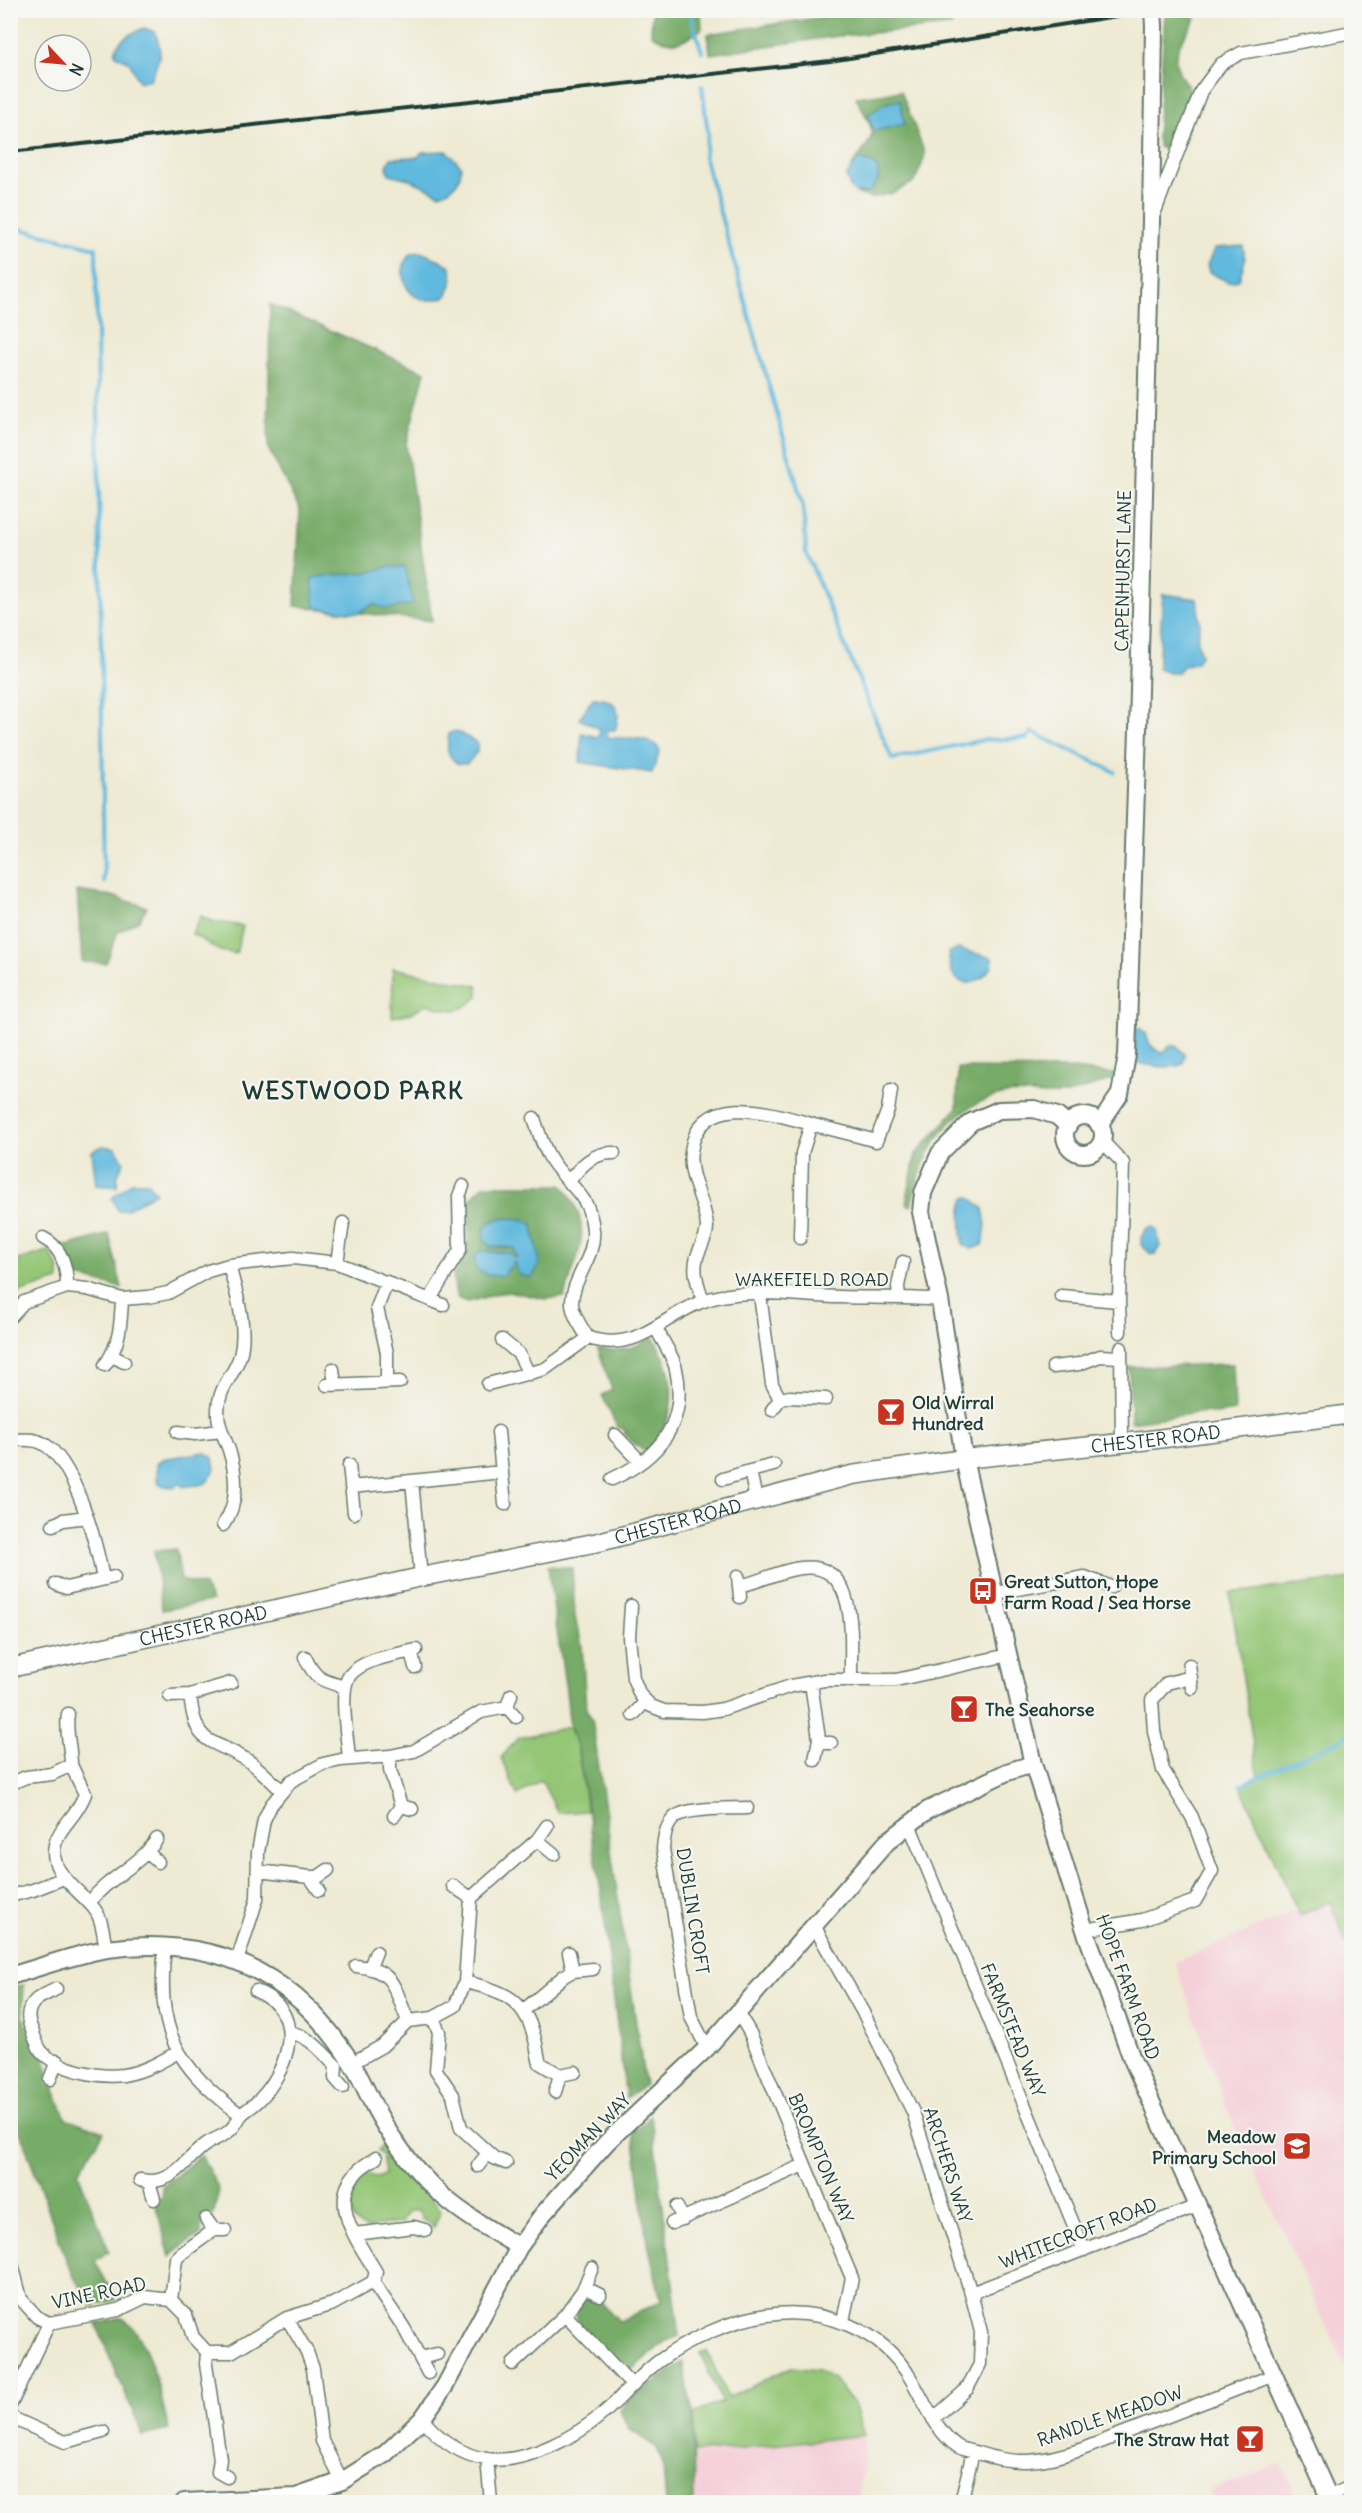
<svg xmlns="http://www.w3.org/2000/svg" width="1362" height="2513" font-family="Delius,sans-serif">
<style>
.built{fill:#f5cfd9}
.green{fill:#94c676;stroke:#5a8255;stroke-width:1.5}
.forest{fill:#77ab67;stroke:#4b744e;stroke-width:1.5;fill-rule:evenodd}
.water{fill:#61b9de;stroke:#407b89;stroke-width:1.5}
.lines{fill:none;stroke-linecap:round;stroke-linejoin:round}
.stream{stroke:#61b9de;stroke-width:4}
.street-casing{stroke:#677a6c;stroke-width:15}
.secondary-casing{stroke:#677a6c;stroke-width:20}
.primary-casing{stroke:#677a6c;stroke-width:21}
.street{stroke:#fff;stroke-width:12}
.secondary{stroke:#fff;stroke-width:16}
.primary{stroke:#fff;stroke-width:18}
.rail{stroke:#1f3d34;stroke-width:4}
.secondary-bridge-casing{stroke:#677a6c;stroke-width:20;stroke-linecap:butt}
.secondary-bridge{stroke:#fff;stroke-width:16}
.labels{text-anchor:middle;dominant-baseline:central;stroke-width:4.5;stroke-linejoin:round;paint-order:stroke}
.street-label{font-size:18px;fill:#1f3d34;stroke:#f6f6f2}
.poi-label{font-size:18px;font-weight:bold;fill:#1f3d34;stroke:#f6f6f2;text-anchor:start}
.district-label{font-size:24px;font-weight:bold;letter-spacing:1.5px;fill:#1f3d34;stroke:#f6f6f2}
</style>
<rect width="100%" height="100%" fill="#f6f6f2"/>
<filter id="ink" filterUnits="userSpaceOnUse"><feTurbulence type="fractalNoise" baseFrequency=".0167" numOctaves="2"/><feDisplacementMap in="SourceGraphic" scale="12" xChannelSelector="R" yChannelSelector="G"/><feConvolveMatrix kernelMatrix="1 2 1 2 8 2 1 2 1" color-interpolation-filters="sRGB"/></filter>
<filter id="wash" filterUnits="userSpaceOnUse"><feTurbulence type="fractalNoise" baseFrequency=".008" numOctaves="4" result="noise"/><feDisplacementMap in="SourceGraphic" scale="24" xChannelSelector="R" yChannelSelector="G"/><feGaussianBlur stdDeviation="1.35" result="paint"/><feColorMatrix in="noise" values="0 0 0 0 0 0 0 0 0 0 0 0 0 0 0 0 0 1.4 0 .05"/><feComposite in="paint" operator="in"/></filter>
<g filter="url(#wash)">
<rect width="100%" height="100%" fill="#eeead3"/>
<path class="built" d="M 1330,1901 L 1352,1956 L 1351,2380 L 1228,2112 L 1175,1962 L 1297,1910 L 1301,1916 Z
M 864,2435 L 865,2468 L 860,2482 L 858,2502 L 694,2502 L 695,2453 Z
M 1281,2463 L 1297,2498 L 1312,2492 L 1316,2502 L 1214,2502 L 1208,2491 Z"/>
<path class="green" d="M 201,916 L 212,921 L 243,926 L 236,954 L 220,951 L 192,934 Z
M 393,968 L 478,986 L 478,997 C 457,1016 451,1011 426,1004 L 411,1013 L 392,1017 Z
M 49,1251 L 59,1269 L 59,1280 L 21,1292 L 11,1302 L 11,1262 Z
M 1351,1579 L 1352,1579 L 1351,1956 L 1330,1901 L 1300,1916 L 1240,1785 L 1258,1777 L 1230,1593 Z
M 569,1727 L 577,1745 L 587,1811 L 558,1813 L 541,1780 L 517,1795 L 501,1758 L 518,1738 Z
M 383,2145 L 410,2178 L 441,2210 L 434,2227 L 422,2219 L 418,2210 L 407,2212 L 401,2223 L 378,2225 L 368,2229 C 340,2222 353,2189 363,2173 L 378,2178 L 385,2174 L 382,2155 L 377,2150 Z
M 707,2351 L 728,2398 L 791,2367 L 818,2370 L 834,2379 L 855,2406 L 864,2435 L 695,2453 L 693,2414 L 722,2402 L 700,2353 Z"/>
<path class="forest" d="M 652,11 L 701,11 L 702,29 C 682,43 673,48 651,34 Z
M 863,11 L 957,11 L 951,26 L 839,36 L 710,54 L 708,34 Z
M 1188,12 L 1196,18 C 1174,54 1166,57 1193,94 L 1175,147 L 1166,151 L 1159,147 L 1157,139 L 1165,13 Z
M 901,91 L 925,154 L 921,167 L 914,182 L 893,193 L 871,198 L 856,193 L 852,166 C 879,129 876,137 856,97 Z
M 270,304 L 425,372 L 406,444 L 432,621 L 295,606 L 300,510 L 268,448 Z
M 77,891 L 112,896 L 147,907 L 139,920 L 118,932 L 106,963 L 82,962 Z
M 958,1068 L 1074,1069 L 1115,1074 L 1114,1079 C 1097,1084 1079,1093 1061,1095 C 1043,1097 1024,1091 1006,1094 C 947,1105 922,1153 911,1206 L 906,1203 L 916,1154 L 957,1108 Z
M 484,1185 L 562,1185 C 596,1227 578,1253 564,1297 L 545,1299 L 513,1292 L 500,1293 L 468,1302 L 459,1299 L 456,1295 L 453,1276 L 467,1253 L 469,1220 L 468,1201 ZM 502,1218 L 522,1219 L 533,1225 C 533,1243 548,1262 530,1278 L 518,1274 L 514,1262 L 517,1257 L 514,1248 L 490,1247 L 485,1242 L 484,1228 L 488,1223 Z
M 109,1234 L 122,1288 L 73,1276 L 68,1258 L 60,1248 Z
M 652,1336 C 678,1374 679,1414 650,1450 L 642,1450 L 625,1435 L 624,1429 L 617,1427 L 602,1395 L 612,1390 L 598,1349 C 620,1351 635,1350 652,1336 Z
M 1233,1364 L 1235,1411 L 1215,1414 L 1206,1412 L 1131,1422 L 1129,1367 Z
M 176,1549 L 181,1580 L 204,1586 L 212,1601 L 162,1610 L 154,1551 Z
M 548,1566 L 572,1568 L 575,1617 L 582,1645 L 586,1709 L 592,1719 L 645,2085 L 626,2099 L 601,1891 L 577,1745 C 567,1724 569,1713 566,1691 C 560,1649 553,1608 548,1566 Z
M 24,1985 C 23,2000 21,2016 28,2031 C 36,2050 53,2060 46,2082 L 54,2086 L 54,2090 L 66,2118 L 104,2132 L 78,2173 L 109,2251 L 95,2261 L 116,2300 L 92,2306 L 75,2279 L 66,2259 L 11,2107 L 10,1987 Z
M 651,2116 L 680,2336 L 666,2341 L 630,2371 L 621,2367 L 579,2326 L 574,2307 L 580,2299 L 598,2299 L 620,2322 L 661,2301 L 646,2234 L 633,2133 Z
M 201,2155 L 219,2190 L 213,2216 L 207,2214 L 202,2217 L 201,2234 L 177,2249 L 170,2257 L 155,2203 L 162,2197 L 162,2187 Z
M 122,2318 C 148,2331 162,2402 169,2430 L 143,2436 L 96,2324 Z
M 683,2362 L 693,2414 L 694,2502 L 666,2502 L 663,2468 L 657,2448 L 629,2429 L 620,2411 L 634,2396 Z"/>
<path class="water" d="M 144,28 L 155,32 C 164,53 159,60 150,80 L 139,82 L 129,62 L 115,54 C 117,38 131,34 144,28 Z
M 900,100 L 905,124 L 874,131 L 868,115 L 886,103 Z
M 447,151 L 461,166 C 461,182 454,189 440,194 L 409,179 L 389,174 L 387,166 L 391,158 L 418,157 L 422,152 Z
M 858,159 L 872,163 L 878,169 L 878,179 L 870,192 L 856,193 L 851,189 L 846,177 Z
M 1243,246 L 1245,260 L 1239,280 L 1228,282 L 1209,272 L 1207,265 L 1215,248 Z
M 420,252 L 440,260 L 450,266 L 453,279 L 446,297 C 441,298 433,300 427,300 C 404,298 396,270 410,254 Z
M 387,567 L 405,567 L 413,604 L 386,609 L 373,604 L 359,613 L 315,608 L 312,578 C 338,573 363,576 387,567 Z
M 1163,594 L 1197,599 L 1200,624 L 1197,641 L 1201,655 L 1197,662 L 1183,666 L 1177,673 L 1169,673 L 1158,669 Z
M 593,698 C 617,699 622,709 615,730 L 608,730 L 607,737 C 625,740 648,733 660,750 L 652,773 L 580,762 L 582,733 L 597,737 L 601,732 L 598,728 L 579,719 Z
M 456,731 L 477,743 L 477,752 L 467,764 L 458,764 C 445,755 447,747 449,733 Z
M 959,949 L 992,958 L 992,967 C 972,993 948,987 949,952 Z
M 1136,1026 L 1146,1033 C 1148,1044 1152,1048 1162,1053 L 1171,1045 L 1178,1047 L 1185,1055 L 1183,1064 C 1167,1070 1148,1065 1131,1062 Z
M 103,1146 L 116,1148 L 124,1162 L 118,1174 L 117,1187 L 96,1185 L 92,1151 Z
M 132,1182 L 147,1182 L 156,1192 L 128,1209 L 118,1211 L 112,1198 Z
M 970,1197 L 983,1208 L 986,1225 L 983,1245 L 972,1249 L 963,1245 C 962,1229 959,1213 965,1198 Z
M 501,1218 L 522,1219 L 533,1224 C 533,1244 548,1262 530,1278 L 518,1274 L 514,1262 L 503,1276 L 488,1275 L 476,1269 L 474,1259 L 480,1251 L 511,1253 L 514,1258 L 517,1257 L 514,1248 L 490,1246 L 484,1239 C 483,1225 489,1222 501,1218 Z
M 1153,1227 L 1157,1231 L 1160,1246 L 1155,1254 L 1151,1254 L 1141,1245 L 1141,1237 L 1147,1228 Z
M 205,1452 L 213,1458 L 215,1469 C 205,1492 200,1482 183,1487 L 179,1483 L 175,1487 L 164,1486 L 157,1482 L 157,1463 L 162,1459 Z"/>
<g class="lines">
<path class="stream" d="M 689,10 L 702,52
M 702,86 L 708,134 L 704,156 L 803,506 L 806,552 L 892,759 L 983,740 L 1027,738 L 1032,732 L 1115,772
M 10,226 L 96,248 L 104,882
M 1240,1785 L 1339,1741 L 1352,1731"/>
</g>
</g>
<g filter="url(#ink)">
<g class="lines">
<g class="street-casing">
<path id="street" d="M 1154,214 L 1201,91 L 1221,64 L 1241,53 L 1352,32
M 534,1118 C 539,1133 543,1148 552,1161 C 569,1187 590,1194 593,1230 C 596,1257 571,1280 572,1304 C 573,1316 582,1328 588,1338 C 639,1353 658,1319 701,1302 C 741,1286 797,1296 839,1297 C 873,1298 906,1297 940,1300
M 1102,1141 L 1123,1163 L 1119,1301 L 1120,1332
M 569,1181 C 581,1166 593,1152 614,1153
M 43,1238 C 63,1248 67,1268 67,1287
M 800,1238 L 802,1153 L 811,1124
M 337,1263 L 343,1223
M 387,1282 L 377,1308 L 387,1353 L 387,1382
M 760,1295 L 772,1384 L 780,1399
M 1061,1296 L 1119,1301
M 899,1297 L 898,1286 L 903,1262
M 430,1299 L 460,1250 L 459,1196 L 463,1186
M 703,1301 C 699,1287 692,1272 697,1257 C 700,1246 707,1238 707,1227 C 706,1201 687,1178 691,1151 C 700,1088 775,1114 814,1125 C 835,1130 855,1135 876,1141 L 888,1110 L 891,1090
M 10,1317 L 24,1302 L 67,1287 L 87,1289 L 122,1299 L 148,1297 L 168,1293 L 208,1271 L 229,1265 L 293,1258 L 337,1263 L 443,1305
M 502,1340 L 519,1354 L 529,1374
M 1121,1348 L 1122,1443
M 112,1356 L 124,1362
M 105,1365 C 120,1345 121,1323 122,1299
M 1053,1367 L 1079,1364 L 1100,1356 L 1121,1357
M 333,1369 L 335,1384
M 488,1384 L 545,1369 L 588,1338
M 327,1385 L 400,1382
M 772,1410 L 780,1399 L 790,1397 L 826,1399
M 178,1432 L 195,1434 L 221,1431
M 498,1432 L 505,1504
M 615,1435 L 641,1462
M 10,1440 C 21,1440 33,1438 42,1443 C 75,1459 97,1546 103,1579
M 349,1465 L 354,1513
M 750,1471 L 774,1465
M 612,1479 C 658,1458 688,1423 676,1369 C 673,1355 662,1341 656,1328
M 723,1479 L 750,1471 L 756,1499
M 412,1481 L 421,1577
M 351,1487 L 502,1472
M 53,1525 L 63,1520 L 87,1517
M 223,1525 C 239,1504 237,1475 229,1450 C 225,1438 219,1429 218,1415 C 217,1387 233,1378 240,1356 C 248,1327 236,1293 229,1265
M 738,1576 L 740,1597
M 56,1584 L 66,1588 L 114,1577
M 739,1586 C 760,1582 780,1570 801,1568 C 861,1561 850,1642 851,1681
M 996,1593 L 1085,1577 L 1111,1587
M 631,1606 L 629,1637 L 633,1678 L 640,1695 L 651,1706 L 664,1711 L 703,1712 L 723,1709 L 791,1686 L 824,1680 L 896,1680 L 1008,1655
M 411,1651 L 415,1667
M 305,1657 C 315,1680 323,1681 345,1687
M 1189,1665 L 1192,1688
M 811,1683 L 819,1739 L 815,1760
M 190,1695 C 196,1751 212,1736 250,1762 C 261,1770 272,1781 282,1791
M 170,1696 L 190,1695 L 231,1683
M 507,1707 L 516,1717
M 68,1714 C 65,1732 71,1747 71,1765
M 633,1715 L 646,1701
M 818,1743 L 831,1743
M 390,1756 L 390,1770 L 401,1806 L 412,1809
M 349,1759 C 348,1740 338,1689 350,1675 C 364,1658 397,1655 416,1650
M 71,1765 L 85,1794 C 77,1816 62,1824 56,1841 C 46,1871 76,1887 92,1906 C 103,1918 103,1934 106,1949
M 10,1784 L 26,1777 L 52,1774 L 71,1765
M 394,1816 L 401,1806
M 909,1824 L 1084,2250
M 537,1840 L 554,1854
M 148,1853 L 158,1862
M 258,1871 L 310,1877 L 318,1877 L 328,1870
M 310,1877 L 319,1890
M 10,1896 L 33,1890 L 64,1878
M 471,1898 L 537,1840 L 547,1826
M 89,1903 C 108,1877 140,1866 157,1839
M 813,1924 L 865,2016 L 913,2112 L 971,2293 L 981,2332 L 980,2364 L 967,2389 L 933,2419
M 1085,1930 L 1142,1920 L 1195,1901 L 1212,1871 L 1192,1817 L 1163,1770 L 1154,1731 L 1152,1700 L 1167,1683 L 1191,1677
M 165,1946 C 156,2030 174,2065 241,2115
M 569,1953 L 573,1971
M 237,1961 L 257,1899 L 258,1852 L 264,1820 L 271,1805 L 291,1781 L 323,1764 L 341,1760 L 390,1756 L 414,1751 L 481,1712 L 507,1707 L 511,1695
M 356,1966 C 396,1970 394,1989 408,2021
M 370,1967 L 376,1952
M 465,1982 C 501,1990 524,1998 534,2036 C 537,2045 537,2054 540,2063 L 560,2075 L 575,2072
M 56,1989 C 49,1993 41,1996 36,2000 C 26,2009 27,2020 32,2030 C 34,2036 37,2045 41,2051 C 58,2070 99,2078 123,2075 C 143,2072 161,2062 178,2052
M 524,2010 L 564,1976 L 573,1971 L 593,1969
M 737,2011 L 750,2033 L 852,2278 L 843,2321
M 433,2018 L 439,2032 L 436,2070 L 453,2095 L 461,2128 L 494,2158 L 506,2163
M 289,2032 C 310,2036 321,2051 336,2066 L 335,2078 L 343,2087
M 707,2048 L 691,2017 L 663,1849 C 664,1838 665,1827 674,1818 C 685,1807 730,1809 747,1808
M 352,2063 L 382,2046 L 408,2021 L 433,2018 L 455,2006 L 465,1982 L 471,1898 L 453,1886
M 50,2079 L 57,2061
M 555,2092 L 560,2075
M 478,2166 L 488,2153
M 140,2180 C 174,2186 182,2162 205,2145 C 212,2139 223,2137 229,2131 C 235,2127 238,2118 243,2113 C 249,2108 256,2104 261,2098 C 284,2074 304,2025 272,2000 C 267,1996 261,1993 256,1991
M 149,2182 L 154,2199
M 677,2207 L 683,2219
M 206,2219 L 214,2230
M 672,2223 L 804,2165
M 354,2234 L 414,2227 L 425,2230
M 10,2256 L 21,2299 L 37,2317 L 49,2323 L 118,2310 L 145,2297 L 171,2300 L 186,2315 L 193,2337 L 207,2352 L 231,2352 L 287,2318 L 333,2304 L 373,2282
M 373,2282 L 376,2272 C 359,2243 327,2203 357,2172 C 362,2166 370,2162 376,2158
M 373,2282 L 404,2328 L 428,2373
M 584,2287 L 600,2295
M 971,2293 L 1197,2206
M 171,2300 L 176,2259 L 181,2254 L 214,2230 L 225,2230
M 565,2315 L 583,2290 L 592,2268
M 287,2318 L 307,2352 L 313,2369 L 322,2441 L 342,2481
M 207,2352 L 206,2364 L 220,2459 L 218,2472 L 227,2477
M 420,2358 L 437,2354
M 513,2364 L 565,2315 L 631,2384
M 10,2406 L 49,2323
M 10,2417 L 65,2442 L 103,2432
M 422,2419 C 439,2439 460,2455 486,2459 C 524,2465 578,2436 606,2411 C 624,2395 639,2376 659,2361 C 688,2340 730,2320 767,2315 C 823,2307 882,2329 911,2379 C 923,2399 937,2433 957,2446 C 962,2450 972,2451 978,2453 C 1016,2466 1043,2462 1080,2450 L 1274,2375
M 487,2459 L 491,2502
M 1328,2497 L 1352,2486
M 961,2502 L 973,2452"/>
</g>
<g class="secondary-casing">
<path id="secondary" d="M1065 1135a19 19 0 1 1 38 0a19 19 0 1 1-38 0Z
M 1099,1125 L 1120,1094 L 1127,1055 L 1138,730 L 1151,221 L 1154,26
M 1068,1126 L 1057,1116 L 1034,1109 L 999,1110 L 971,1122 L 940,1153 L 923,1193 L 921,1212 L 940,1300 L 964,1459 L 1033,1764 L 1085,1930 L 1132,2059 L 1331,2502
M 10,1976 C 42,1967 75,1954 107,1949 C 213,1935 294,1971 351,2062 C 361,2077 368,2095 376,2110 C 391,2138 411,2165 433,2187 C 458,2212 489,2229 519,2247
M 184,2502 L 296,2497 L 342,2481 L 385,2454 L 422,2419 L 445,2386 L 519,2247 L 543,2214 L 607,2142 L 707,2048 L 887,1842 L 928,1810 L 1007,1772 L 1033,1764"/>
</g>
<g class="primary-casing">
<g id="primary">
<path id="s1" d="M 10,1668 L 421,1577 L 599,1542 L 852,1475 L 964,1459 L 1141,1441 L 1352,1414"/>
</g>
</g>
<use href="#street" class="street"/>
<use href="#secondary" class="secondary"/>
<use href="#primary" class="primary"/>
<path class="rail" d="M 10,152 L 830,61 L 1155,10"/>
<g class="secondary-bridge-casing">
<path id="secondary-bridge" d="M 1153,10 L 1154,26"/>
</g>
<use href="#secondary-bridge" class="secondary-bridge"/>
</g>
</g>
<defs>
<g id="bar-square" transform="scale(1.5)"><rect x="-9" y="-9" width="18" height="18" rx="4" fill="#c8321e" stroke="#f6f6f2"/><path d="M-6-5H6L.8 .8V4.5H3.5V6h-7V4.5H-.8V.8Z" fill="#fff"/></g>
<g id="bus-square" transform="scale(1.5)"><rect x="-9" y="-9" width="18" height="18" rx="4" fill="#c8321e" stroke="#f6f6f2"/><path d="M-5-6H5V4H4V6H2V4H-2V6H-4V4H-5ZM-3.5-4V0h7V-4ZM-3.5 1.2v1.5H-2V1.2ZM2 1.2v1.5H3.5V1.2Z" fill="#fff"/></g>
<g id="school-square" transform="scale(1.5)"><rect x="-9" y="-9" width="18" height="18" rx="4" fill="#c8321e" stroke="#f6f6f2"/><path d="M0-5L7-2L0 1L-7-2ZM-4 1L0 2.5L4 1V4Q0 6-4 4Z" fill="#fff"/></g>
</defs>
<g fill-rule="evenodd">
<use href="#bar-square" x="891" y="1412"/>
<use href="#bus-square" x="983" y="1591"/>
<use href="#bar-square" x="964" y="1709"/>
<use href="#school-square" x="1297" y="2146"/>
<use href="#bar-square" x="1250" y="2439"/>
</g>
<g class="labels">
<g class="street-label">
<text transform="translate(1123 571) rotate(-89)">CAPENHURST LANE</text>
<text x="812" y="1279">WAKEFIELD ROAD</text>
<text stroke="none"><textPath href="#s1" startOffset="1170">CHESTER ROAD</textPath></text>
<text stroke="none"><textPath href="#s1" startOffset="684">CHESTER ROAD</textPath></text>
<text stroke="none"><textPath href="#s1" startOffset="198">CHESTER ROAD</textPath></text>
<text transform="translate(693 1911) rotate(81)">DUBLIN CROFT</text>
<text transform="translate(1128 1987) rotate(70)">HOPE FARM ROAD</text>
<text transform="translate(1013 2030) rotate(68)">FARMSTEAD WAY</text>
<text transform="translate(588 2137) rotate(-46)">YEOMAN WAY</text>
<text transform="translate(821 2158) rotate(67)">BROMPTON WAY</text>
<text transform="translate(948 2165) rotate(72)">ARCHERS WAY</text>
<text transform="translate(1078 2233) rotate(-21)">WHITECROFT ROAD</text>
<text transform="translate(99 2293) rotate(-12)">VINE ROAD</text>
<text transform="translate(1110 2416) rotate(-19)">RANDLE MEADOW</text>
</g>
<g class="poi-label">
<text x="912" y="1402">Old Wirral<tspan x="912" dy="21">Hundred</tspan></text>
<text x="1004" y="1581">Great Sutton, Hope<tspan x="1004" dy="21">Farm Road / Sea Horse</tspan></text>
<text x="985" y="1709">The Seahorse</text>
<text x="1276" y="2136" text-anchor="end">Meadow<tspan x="1276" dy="21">Primary School</tspan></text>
<text x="1229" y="2439" text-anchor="end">The Straw Hat</text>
</g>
<g class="district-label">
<text x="353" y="1090">WESTWOOD PARK</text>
</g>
</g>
<rect width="1362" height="2513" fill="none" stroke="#f6f6f2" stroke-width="36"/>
<g transform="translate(63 63) rotate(116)"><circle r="28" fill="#f6f6f2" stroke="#a0aca6" stroke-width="1.5"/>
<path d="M0-4.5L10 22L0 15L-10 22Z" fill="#c8321e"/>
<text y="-9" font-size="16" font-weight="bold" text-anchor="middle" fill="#1f3d34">N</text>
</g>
</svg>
